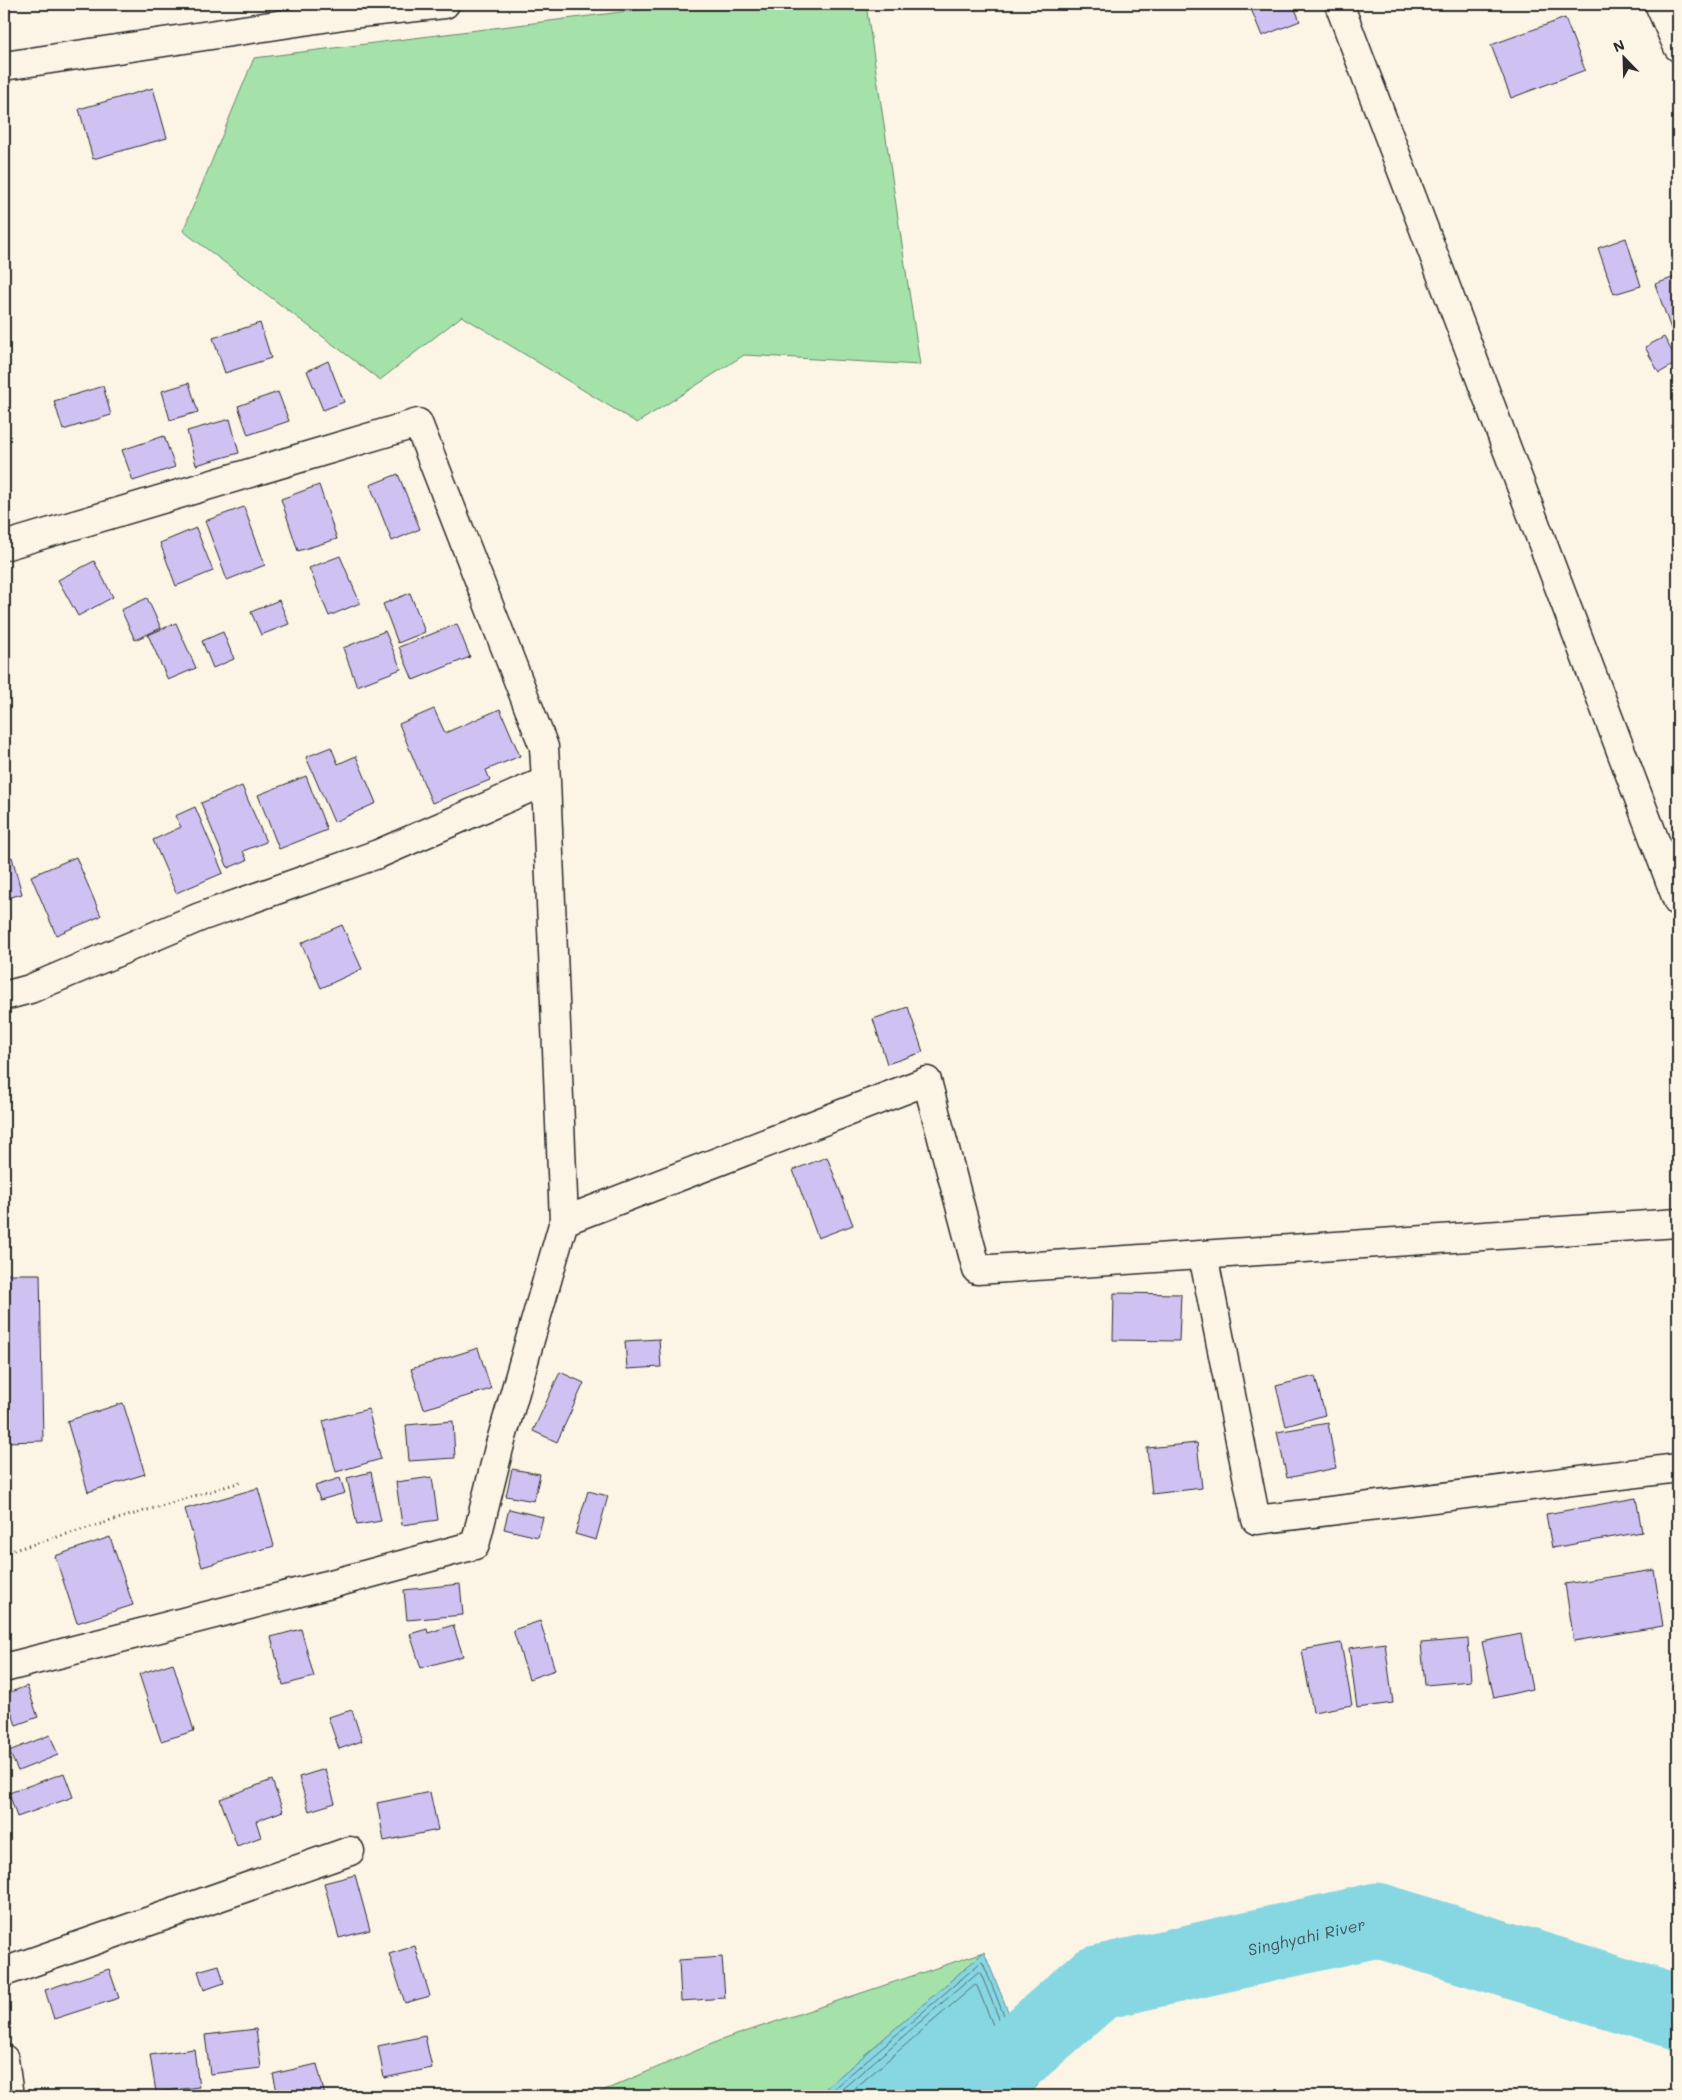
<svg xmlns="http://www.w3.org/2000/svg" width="1682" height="2100" font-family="Mali,sans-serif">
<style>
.green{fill:#a5e2aa;stroke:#68866a}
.water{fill:#87d7e2;stroke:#629299}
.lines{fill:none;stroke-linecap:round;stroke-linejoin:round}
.shore{stroke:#507074;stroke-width:1}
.river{stroke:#87d7e2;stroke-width:75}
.building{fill:#cfc2f3;stroke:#2b2b2b}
.minor-casing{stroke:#2b2b2b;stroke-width:31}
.path{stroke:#2b2b2b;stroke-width:3;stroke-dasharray:1 4;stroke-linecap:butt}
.minor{stroke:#fcf5e5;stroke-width:28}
.labels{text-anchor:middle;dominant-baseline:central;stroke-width:4.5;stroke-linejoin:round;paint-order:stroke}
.water-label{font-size:16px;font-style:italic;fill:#425659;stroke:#fcf5e5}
</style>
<rect width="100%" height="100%" fill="#fcf5e5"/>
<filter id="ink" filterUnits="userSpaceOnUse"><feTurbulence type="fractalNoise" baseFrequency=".02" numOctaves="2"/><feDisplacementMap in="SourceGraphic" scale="10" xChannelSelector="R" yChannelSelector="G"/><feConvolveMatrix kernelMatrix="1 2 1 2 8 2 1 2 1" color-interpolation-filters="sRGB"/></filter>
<g filter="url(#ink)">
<path class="green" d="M 685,4 L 866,4 L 920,365 L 744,355 L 637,423 L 462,316 L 380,380 L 183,231 L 254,58 Z
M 984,1952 L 817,2096 L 591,2096 L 721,2040 Z"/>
<path class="water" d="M 984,1952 L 1038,2085 L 1027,2096 L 817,2096 Z"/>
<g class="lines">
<path class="shore" d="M 825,2096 L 981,1962 L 983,1963 L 1031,2083 L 1024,2092 L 1023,2096
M 834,2096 L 978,1972 L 981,1974 L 1024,2081 L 1018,2090 L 1017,2096
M 846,2096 L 975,1985 L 977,1986 L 1015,2079 L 1010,2096"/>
<path class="river" id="s1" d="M 968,2096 L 1097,1983 L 1377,1920 L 1678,2012"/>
</g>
<path class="building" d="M 1249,4 L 1293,4 L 1300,21 L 1262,36 Z
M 1565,18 L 1585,70 L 1511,98 L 1491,45 Z
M 153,88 L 167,138 L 93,159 L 79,109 Z
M 1626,238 L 1641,286 L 1614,294 L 1598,248 Z
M 1678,276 L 1678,330 L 1672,332 L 1655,284 Z
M 260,323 L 271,358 L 225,373 L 213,338 Z
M 1664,337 L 1678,362 L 1659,373 L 1645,347 Z
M 328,361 L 344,402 L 323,410 L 307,371 Z
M 189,383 L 198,412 L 170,420 L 162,391 Z
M 103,386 L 111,415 L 63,430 L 54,401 Z
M 278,392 L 289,421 L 248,435 L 238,406 Z
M 230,419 L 239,453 L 196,465 L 187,431 Z
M 164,436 L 175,467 L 133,481 L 122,450 Z
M 398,474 L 420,529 L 392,541 L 370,485 Z
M 319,485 L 337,539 L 298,551 L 281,499 Z
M 244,507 L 265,565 L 227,580 L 205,521 Z
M 196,528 L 213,571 L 176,586 L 160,543 Z
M 340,556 L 360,603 L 329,616 L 309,568 Z
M 94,561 L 113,597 L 78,616 L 58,580 Z
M 410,593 L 425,632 L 398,643 L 383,604 Z
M 147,598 L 161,628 L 135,640 L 121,610 Z
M 279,600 L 289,624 L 261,635 L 251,612 Z
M 176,623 L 196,668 L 168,680 L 148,635 Z
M 457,624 L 470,657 L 413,680 L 399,647 Z
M 385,631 L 401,669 L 357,686 L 343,648 Z
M 223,632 L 234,659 L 213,668 L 202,641 Z
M 434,709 L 445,733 L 500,709 L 520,756 L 486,770 L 490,780 L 432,803 L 399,724 Z
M 331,747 L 338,764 L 356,756 L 376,803 L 334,822 L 306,757 Z
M 306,776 L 327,830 L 279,849 L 258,795 Z
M 242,786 L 266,842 L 243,851 L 247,860 L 228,868 L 201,803 Z
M 195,807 L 223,873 L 176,893 L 153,840 L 181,827 L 175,816 Z
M 12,857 L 22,894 L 4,899 L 4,860 Z
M 76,857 L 101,916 L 56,935 L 31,876 Z
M 342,925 L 362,969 L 321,988 L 301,943 Z
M 908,1007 L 923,1052 L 887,1064 L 873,1019 Z
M 827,1157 L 853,1225 L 818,1238 L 793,1170 Z
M 4,1274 L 40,1274 L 43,1441 L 4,1442 Z
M 1114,1293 L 1181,1294 L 1179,1341 L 1113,1340 Z
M 659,1339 L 661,1367 L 627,1369 L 625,1341 Z
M 478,1348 L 491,1389 L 424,1409 L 411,1369 Z
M 560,1372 L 584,1383 L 557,1442 L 533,1431 Z
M 1315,1376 L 1325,1415 L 1286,1426 L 1276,1386 Z
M 123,1403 L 145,1474 L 88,1492 L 67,1421 Z
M 368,1409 L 381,1459 L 336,1472 L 323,1421 Z
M 453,1421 L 455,1458 L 409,1461 L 406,1425 Z
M 1328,1423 L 1336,1468 L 1287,1478 L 1277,1432 Z
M 1197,1443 L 1202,1488 L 1152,1494 L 1147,1448 Z
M 512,1469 L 540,1474 L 534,1501 L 506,1496 Z
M 371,1472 L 381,1521 L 357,1525 L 347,1478 Z
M 432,1477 L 438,1520 L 402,1525 L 396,1482 Z
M 340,1478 L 345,1493 L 320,1500 L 315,1486 Z
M 258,1488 L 274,1546 L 202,1567 L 185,1509 Z
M 588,1491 L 608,1496 L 596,1540 L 575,1534 Z
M 1636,1498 L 1642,1532 L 1552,1548 L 1546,1514 Z
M 509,1509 L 543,1517 L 538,1537 L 504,1529 Z
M 110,1537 L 133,1605 L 77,1623 L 55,1556 Z
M 1654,1570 L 1663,1626 L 1574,1641 L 1565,1584 Z
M 460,1584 L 463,1615 L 407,1620 L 404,1590 Z
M 540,1621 L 555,1670 L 529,1679 L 513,1630 Z
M 453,1625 L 463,1656 L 421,1668 L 410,1634 L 427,1629 L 428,1633 Z
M 301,1629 L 314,1677 L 283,1685 L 271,1637 Z
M 1521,1634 L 1532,1689 L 1494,1698 L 1482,1642 Z
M 1468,1639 L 1471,1681 L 1425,1685 L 1421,1643 Z
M 1341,1643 L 1352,1705 L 1313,1712 L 1302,1650 Z
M 1385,1643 L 1393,1703 L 1357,1708 L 1349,1648 Z
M 173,1663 L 194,1731 L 161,1741 L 139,1674 Z
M 27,1686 L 38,1717 L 16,1725 L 5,1694 Z
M 352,1710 L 362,1741 L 339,1749 L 328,1717 Z
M 50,1735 L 58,1755 L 18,1771 L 9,1751 Z
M 325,1769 L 335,1803 L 309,1811 L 299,1777 Z
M 64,1773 L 73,1797 L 17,1817 L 9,1793 Z
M 272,1780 L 283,1811 L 256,1821 L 261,1837 L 237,1846 L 220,1799 Z
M 430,1792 L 438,1830 L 384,1841 L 377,1803 Z
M 355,1875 L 370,1930 L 339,1938 L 324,1883 Z
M 415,1946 L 430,1996 L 405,2003 L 389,1954 Z
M 722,1957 L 725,1998 L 681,2001 L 679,1960 Z
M 219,1965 L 224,1983 L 204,1990 L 198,1971 Z
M 109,1969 L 119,1998 L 54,2019 L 45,1990 Z
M 256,2029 L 261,2068 L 210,2074 L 205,2035 Z
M 425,2036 L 432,2068 L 384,2078 L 378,2046 Z
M 194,2049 L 199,2087 L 156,2092 L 150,2055 Z
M 317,2064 L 325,2096 L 278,2096 L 273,2074 Z"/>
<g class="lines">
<g class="minor-casing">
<path id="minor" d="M 1339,4 L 1678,902
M 1659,4 L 1678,47
M 4,66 L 350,14 L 445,4
M 4,546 L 418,423 L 544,747 L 546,781 L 564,1221 L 499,1448 L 475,1545 L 331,1584 L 4,1668
M 4,996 L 30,989 L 200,917 L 378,854 L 546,781
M 564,1221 L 927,1081 L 977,1270 L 1678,1223
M 1203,1255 L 1256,1520 L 1678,1468
M 4,1972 L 350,1851
M 4,2059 L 9,2096"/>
</g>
<path class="path" d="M 4,1553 L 241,1482"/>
<use href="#minor" class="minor"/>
</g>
</g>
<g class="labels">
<g class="water-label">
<text stroke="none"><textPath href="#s1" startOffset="386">Singhyahi River</textPath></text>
</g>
</g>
<rect width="1682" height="2100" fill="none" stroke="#fcf5e5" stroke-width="20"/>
<rect x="10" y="10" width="1662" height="2080" fill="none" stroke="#2b2b2b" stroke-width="2" filter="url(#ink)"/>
<g transform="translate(1624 58) rotate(337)" stroke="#fcf5e5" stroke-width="4" paint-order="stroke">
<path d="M0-4L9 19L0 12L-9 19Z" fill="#2b2b2b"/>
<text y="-8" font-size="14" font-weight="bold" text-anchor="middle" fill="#2b2b2b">N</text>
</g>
</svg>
